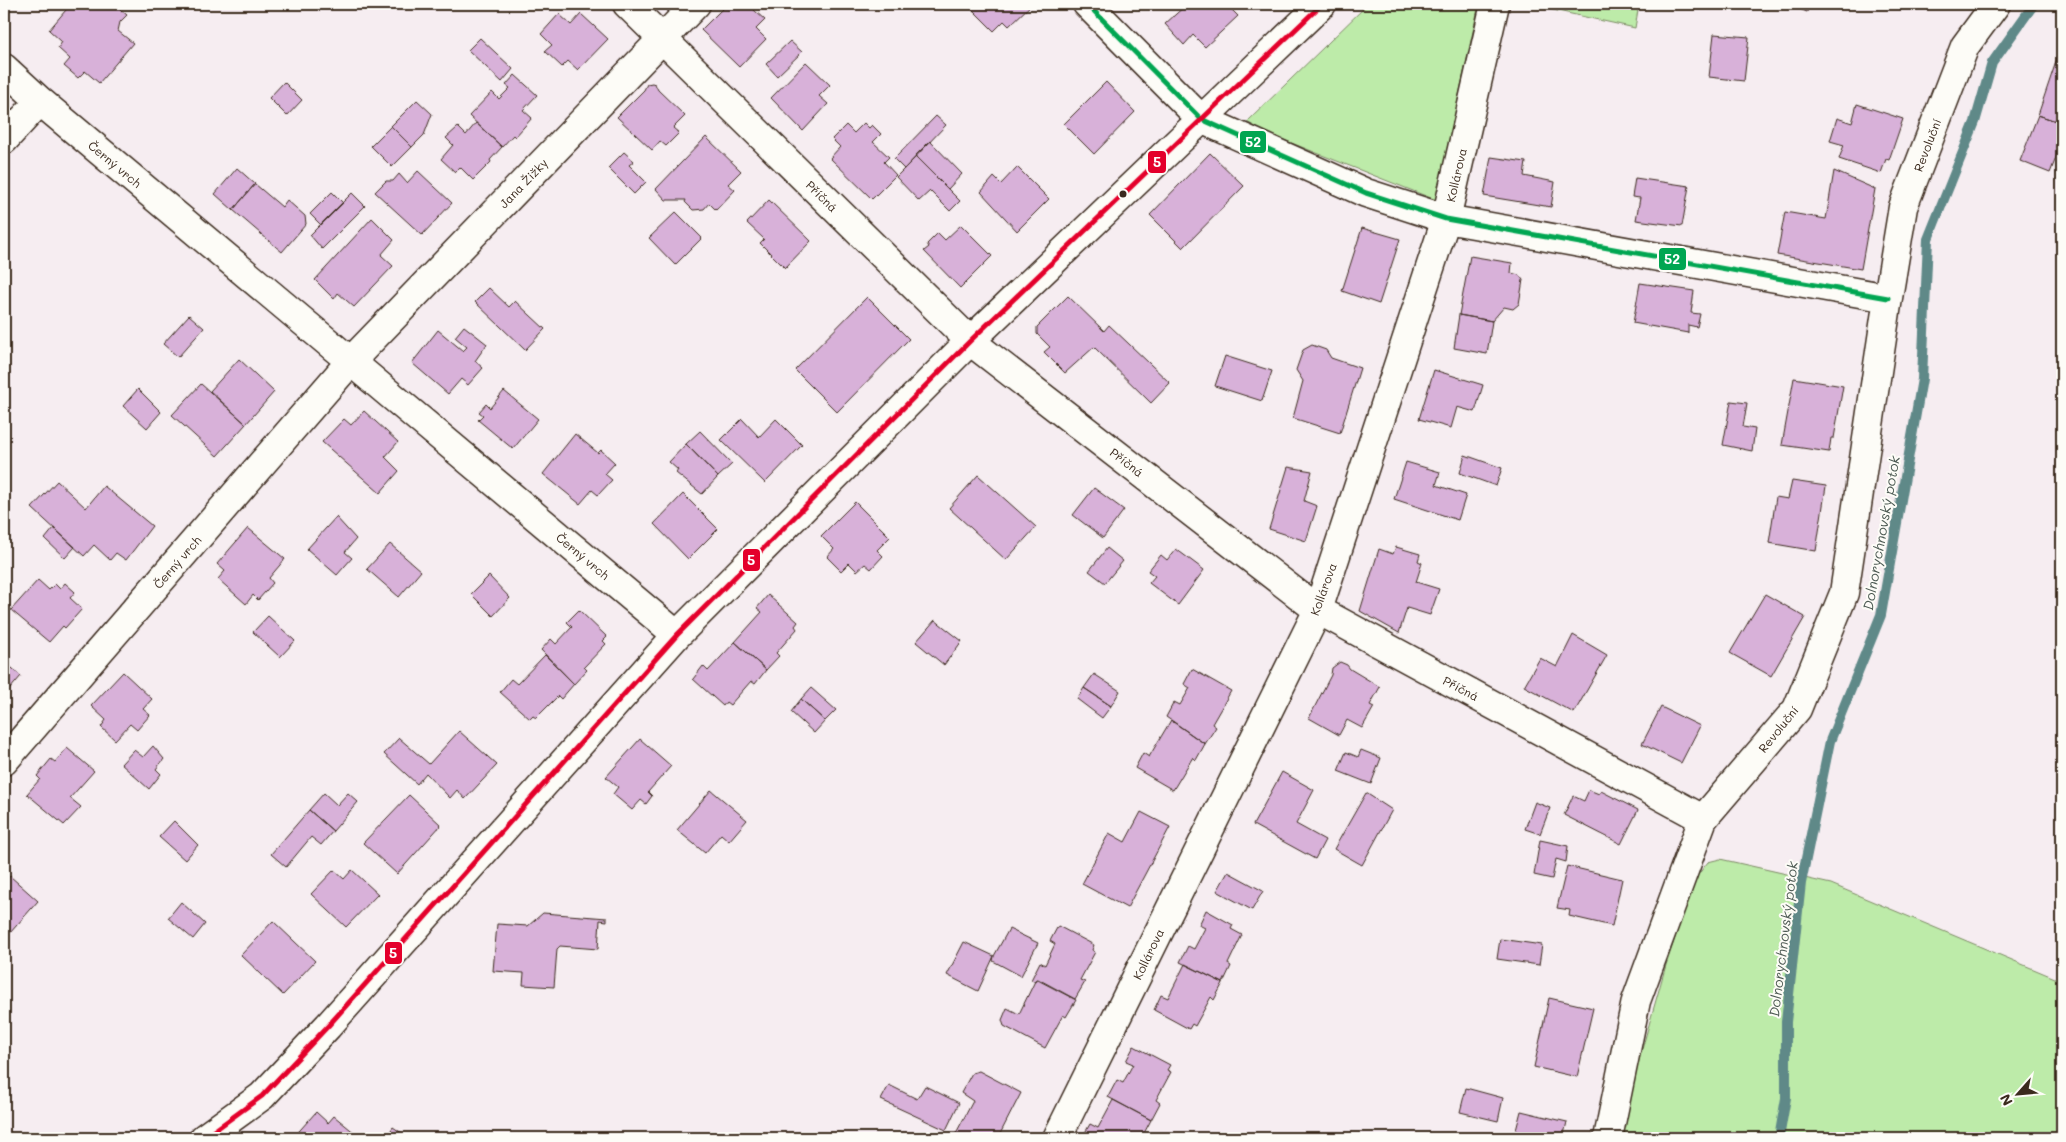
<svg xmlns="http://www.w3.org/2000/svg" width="2066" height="1142" font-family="Mali,sans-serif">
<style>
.green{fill:#bdeba9;stroke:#7c8a64}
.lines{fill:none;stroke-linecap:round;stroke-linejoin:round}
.stream{stroke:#5f8988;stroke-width:10}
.building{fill:#d8b1d9;stroke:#3b2a1e}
.minor-casing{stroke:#3b2a1e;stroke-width:31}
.minor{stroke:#fdfcf7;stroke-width:28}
.bus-1-casing{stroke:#fdfcf7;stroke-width:9}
.bus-2-casing{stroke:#fdfcf7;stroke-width:9}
.bus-1{stroke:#00a651;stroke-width:5}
.bus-2{stroke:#e4002b;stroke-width:5}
.bus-dot{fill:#3b2a1e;stroke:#fdfcf7;stroke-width:2}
.labels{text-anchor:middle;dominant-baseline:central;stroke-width:4;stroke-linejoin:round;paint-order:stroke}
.street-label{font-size:12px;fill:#3b2a1e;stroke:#fdfcf7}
.water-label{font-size:14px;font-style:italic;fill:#4d5a53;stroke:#fdfcf7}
.line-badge{stroke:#fdfcf7;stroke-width:2}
.badge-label{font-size:14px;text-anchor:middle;font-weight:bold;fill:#fff}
</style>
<rect width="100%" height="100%" fill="#f6edf1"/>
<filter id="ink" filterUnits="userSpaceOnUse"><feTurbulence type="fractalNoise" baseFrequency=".02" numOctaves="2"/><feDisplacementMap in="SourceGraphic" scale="10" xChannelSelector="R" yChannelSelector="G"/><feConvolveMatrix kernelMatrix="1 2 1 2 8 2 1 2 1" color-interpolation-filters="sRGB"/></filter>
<g filter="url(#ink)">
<path class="green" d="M 1368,4 L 1479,4 L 1436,200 L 1266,133 L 1247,122 Z
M 1526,4 L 1639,4 L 1635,28 Z
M 1720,859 L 1831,884 L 2062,981 L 2062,1138 L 1621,1138 L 1625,1109 L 1666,965 L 1694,880 L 1708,862 Z"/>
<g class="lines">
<path class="stream" d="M 1779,1138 L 1786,1098 L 1786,1022 L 1801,883 L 1830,741 L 1881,615 L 1922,379 L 1928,239 L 1975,122 L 1992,63 L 2034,4"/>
</g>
<path class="building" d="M 71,4 L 82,4 L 87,8 L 91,4 L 114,4 L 127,15 L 120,22 L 118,31 L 133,43 L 99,83 L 85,71 L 78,78 L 64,66 L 70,59 L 58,48 L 62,42 L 49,30 Z
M 727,4 L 760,4 L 754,10 L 765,20 L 756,29 L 766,39 L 739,67 L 701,30 Z
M 967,4 L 1032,4 L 1009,26 L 1004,21 L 994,31 Z
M 1187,4 L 1226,4 L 1238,16 L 1205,47 L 1193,35 L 1184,45 L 1165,24 Z
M 1787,4 L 1809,4 L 1807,12 Z
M 559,14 L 571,25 L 581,14 L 608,39 L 578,70 L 568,61 L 562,67 L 545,51 L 552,45 L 541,34 Z
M 1714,34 L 1749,37 L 1744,81 L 1709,77 Z
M 480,38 L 513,69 L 502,82 L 468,50 Z
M 790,41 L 802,52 L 777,76 L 766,64 Z
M 2062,44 L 2062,123 L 2038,115 Z
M 806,62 L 830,85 L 819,96 L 828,104 L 803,131 L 771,98 Z
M 515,75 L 537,95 L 523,110 L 532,118 L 515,137 L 513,135 L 502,147 L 469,116 L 492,92 L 499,99 L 510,88 L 506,85 Z
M 284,82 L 302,100 L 287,116 L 269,98 Z
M 1106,82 L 1135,112 L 1094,154 L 1064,124 Z
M 652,83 L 655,84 L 658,90 L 685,116 L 673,128 L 679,133 L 666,146 L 660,141 L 652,150 L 617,117 L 644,90 L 647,84 Z
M 417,100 L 432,114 L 424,135 L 412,147 L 391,126 Z
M 1857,104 L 1903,119 L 1889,160 L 1886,159 L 1881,173 L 1839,159 L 1844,145 L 1830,141 L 1837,118 L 1852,123 Z
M 2038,115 L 2062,123 L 2062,143 L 2050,173 L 2020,161 Z
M 936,116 L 946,125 L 904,169 L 894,159 Z
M 476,123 L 502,147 L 490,160 L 491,162 L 473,180 L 460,167 L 455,172 L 441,159 L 453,145 L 446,138 L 458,127 L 466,135 Z
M 864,123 L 869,128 L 872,125 L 881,134 L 873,142 L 889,157 L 884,162 L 896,175 L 872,199 L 830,158 L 840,147 L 832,139 L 846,125 L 854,133 Z
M 391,126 L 412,147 L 392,167 L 371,146 Z
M 706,137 L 741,171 L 728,184 L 735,190 L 716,210 L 709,203 L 704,209 L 693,210 L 685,202 L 686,200 L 666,200 L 656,189 Z
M 930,141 L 962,174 L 948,189 L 915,156 Z
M 624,152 L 634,161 L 629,165 L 646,182 L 634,194 L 608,168 Z
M 1210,153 L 1244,186 L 1183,248 L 1150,215 Z
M 916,157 L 960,201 L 950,211 L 930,191 L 919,201 L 896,177 Z
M 1491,157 L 1526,162 L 1524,176 L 1555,182 L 1551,207 L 1484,196 Z
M 1017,167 L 1049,199 L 1017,231 L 981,192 L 994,177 L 1001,184 Z
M 237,168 L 255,184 L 233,210 L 215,194 Z
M 418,171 L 452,203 L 422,235 L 375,192 L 386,181 L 393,181 L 399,174 L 407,183 Z
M 1834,171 L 1875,189 L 1861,269 L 1777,255 L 1785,212 L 1826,219 Z
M 1635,178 L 1689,186 L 1682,226 L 1636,220 L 1640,198 L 1632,197 Z
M 255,184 L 282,207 L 287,200 L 305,216 L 306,224 L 282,252 L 233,210 Z
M 332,192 L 343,203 L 321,225 L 310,214 Z
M 352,193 L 365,206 L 322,249 L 310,235 Z
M 769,200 L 811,241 L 785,268 L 760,243 L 764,239 L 747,223 Z
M 676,212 L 702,238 L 675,265 L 649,238 Z
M 372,218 L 394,240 L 381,255 L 393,266 L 354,307 L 338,293 L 334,299 L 315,280 Z
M 961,225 L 992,256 L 960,288 L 924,251 L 929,247 L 927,244 L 938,233 L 945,240 Z
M 1362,228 L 1400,239 L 1379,304 L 1342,291 Z
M 1470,256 L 1512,263 L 1511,273 L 1519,275 L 1523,280 L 1519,304 L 1513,309 L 1504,307 L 1492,321 L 1459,315 Z
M 1640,283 L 1694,291 L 1691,313 L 1700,314 L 1697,327 L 1688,325 L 1688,333 L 1633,323 Z
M 489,288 L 509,307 L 515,301 L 545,329 L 525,350 L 475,302 Z
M 1068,296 L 1104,331 L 1109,325 L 1170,383 L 1151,403 L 1094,347 L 1065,373 L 1044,352 L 1050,347 L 1037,334 L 1037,327 Z
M 867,297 L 909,339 L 837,412 L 795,370 Z
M 189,315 L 204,328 L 178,357 L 163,344 Z
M 1459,315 L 1492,321 L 1487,354 L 1454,348 Z
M 464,326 L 487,344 L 475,361 L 483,368 L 468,385 L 461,379 L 448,394 L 412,363 L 438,330 L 463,351 L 467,347 L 455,337 Z
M 1312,345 L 1326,350 L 1331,358 L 1360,368 L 1340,433 L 1293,418 L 1303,381 L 1296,370 L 1303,350 Z
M 1225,356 L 1272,371 L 1262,401 L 1215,386 Z
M 239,359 L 274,392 L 246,424 L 210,391 Z
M 1434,370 L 1483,385 L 1475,412 L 1457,407 L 1451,428 L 1419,419 Z
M 1794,378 L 1843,386 L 1834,438 L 1831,438 L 1829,452 L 1782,445 Z
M 201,384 L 246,424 L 217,456 L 172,415 Z
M 138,389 L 161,412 L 147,428 L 123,406 Z
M 504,391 L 538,419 L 513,449 L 478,420 L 483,415 L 479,412 L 486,404 L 490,408 Z
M 1731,401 L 1747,403 L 1743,427 L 1755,429 L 1752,451 L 1723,445 Z
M 364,411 L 398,442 L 385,457 L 399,471 L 380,493 L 322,442 L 344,419 L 351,425 Z
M 742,419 L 759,437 L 776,419 L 802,445 L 765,483 L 721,440 Z
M 700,431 L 732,464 L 718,477 L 686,444 Z
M 575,434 L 598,453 L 601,450 L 615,463 L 605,474 L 612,480 L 598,495 L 592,490 L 580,504 L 543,474 Z
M 686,444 L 718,477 L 702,494 L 676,473 L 678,470 L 669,462 Z
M 1465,455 L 1502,468 L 1496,486 L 1460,473 Z
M 1406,462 L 1440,472 L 1436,485 L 1466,495 L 1458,520 L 1394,499 Z
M 1288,467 L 1312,471 L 1304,501 L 1317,506 L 1306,541 L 1269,529 Z
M 978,475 L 1036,527 L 1006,560 L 949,508 Z
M 57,481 L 86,508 L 104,486 L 152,526 L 126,560 L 116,553 L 110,560 L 94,545 L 84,556 L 32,508 Z
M 1792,481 L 1826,486 L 1816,551 L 1769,543 L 1776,497 L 1788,499 Z
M 1094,488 L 1124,510 L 1103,538 L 1073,515 Z
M 683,494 L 718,529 L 688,559 L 654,524 Z
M 855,502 L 890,537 L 877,550 L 883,556 L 871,569 L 865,564 L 857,571 L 849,563 L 841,571 L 827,557 L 834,549 L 821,536 Z
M 336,517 L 356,539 L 345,552 L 352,558 L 337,575 L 307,549 Z
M 54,528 L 75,547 L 65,558 L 45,539 Z
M 248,528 L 285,559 L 269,578 L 273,583 L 258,600 L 253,595 L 246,604 L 218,579 L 225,571 L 217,564 Z
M 390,544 L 421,571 L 399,597 L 367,569 Z
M 1396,547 L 1420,554 L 1418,561 L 1422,563 L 1416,582 L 1439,589 L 1430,615 L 1407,608 L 1399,633 L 1360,611 L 1379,549 L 1393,554 Z
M 1107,548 L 1123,561 L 1105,583 L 1089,571 Z
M 1176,549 L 1204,570 L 1178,605 L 1149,583 L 1155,576 L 1148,571 L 1161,555 L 1167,560 Z
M 489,576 L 510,598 L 493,616 L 471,594 Z
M 38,580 L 49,590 L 55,584 L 60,589 L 65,583 L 75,592 L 70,598 L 82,609 L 65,628 L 63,626 L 49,642 L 11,610 Z
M 1765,594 L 1805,617 L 1771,676 L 1730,653 Z
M 768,595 L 798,622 L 795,626 L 797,629 L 776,653 L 779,656 L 766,670 L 735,642 L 762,612 L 757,608 Z
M 579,610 L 607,637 L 603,641 L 606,644 L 584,667 L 587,670 L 574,684 L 541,650 L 551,639 L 556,644 L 572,627 L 567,622 Z
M 268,616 L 295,641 L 280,657 L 253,632 Z
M 935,620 L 962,641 L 944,665 L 916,642 Z
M 1573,635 L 1607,655 L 1574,713 L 1524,686 L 1540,658 L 1557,667 Z
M 735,642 L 766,670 L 755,684 L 751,681 L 730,705 L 726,702 L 723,706 L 693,679 L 703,666 L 708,671 Z
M 545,655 L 574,684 L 561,699 L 558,696 L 536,718 L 533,716 L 530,719 L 500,692 L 511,679 L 517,684 Z
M 4,661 L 21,676 L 4,696 Z
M 1340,662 L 1347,665 L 1350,669 L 1380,687 L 1370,705 L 1374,707 L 1362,728 L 1347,720 L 1339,735 L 1309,718 L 1331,675 L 1332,668 Z
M 1192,669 L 1231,691 L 1212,724 L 1216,727 L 1205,744 L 1166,717 L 1174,702 L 1180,705 L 1190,688 L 1184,684 Z
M 123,672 L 152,699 L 143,709 L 150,715 L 137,730 L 130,724 L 115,740 L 101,727 L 106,720 L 91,706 Z
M 1094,674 L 1120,691 L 1111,706 L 1084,688 Z
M 811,688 L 836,710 L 825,721 L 801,699 Z
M 1084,688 L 1111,706 L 1102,718 L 1077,699 Z
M 801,699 L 825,721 L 814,733 L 791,712 Z
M 1661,707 L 1700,726 L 1681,763 L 1642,744 Z
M 1171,720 L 1205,744 L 1196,760 L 1193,757 L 1173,790 L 1135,768 L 1143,753 L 1149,757 Z
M 459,731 L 497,765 L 465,799 L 457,790 L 450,798 L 426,773 L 417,784 L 384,754 L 399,738 L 429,764 Z
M 640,739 L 671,766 L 648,792 L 652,796 L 646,804 L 641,800 L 632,810 L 613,794 L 618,787 L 606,777 Z
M 153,746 L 164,759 L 156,769 L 161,774 L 149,789 L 121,764 L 134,750 L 143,757 Z
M 67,748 L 94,771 L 70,798 L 81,807 L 64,825 L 27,794 L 40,779 L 37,776 L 51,759 L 55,762 Z
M 1361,750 L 1381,758 L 1371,784 L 1338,771 L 1346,752 L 1358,757 Z
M 1282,772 L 1314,790 L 1296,824 L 1325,840 L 1315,859 L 1253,825 Z
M 711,790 L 747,820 L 729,841 L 721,834 L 705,853 L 677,830 Z
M 1589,790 L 1599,794 L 1601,791 L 1638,810 L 1621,844 L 1564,815 L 1573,796 L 1584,801 Z
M 324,793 L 337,805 L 348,793 L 358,802 L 333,831 L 309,810 Z
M 1366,793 L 1392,810 L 1362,865 L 1334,849 Z
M 409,795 L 441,825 L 397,874 L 363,843 Z
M 1535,802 L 1550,808 L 1540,834 L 1525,829 Z
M 309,810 L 333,831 L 321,845 L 311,837 L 286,867 L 271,854 Z
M 1141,812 L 1170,827 L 1127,908 L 1082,884 L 1109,833 L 1125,842 Z
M 174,821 L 198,845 L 185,860 L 159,837 Z
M 1540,840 L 1568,846 L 1566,862 L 1556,859 L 1552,879 L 1534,875 Z
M 1567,866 L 1622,879 L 1612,926 L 1569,916 L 1570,910 L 1557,908 Z
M 334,870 L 344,879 L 352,870 L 378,894 L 346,927 L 311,894 Z
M 1228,872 L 1263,891 L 1252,910 L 1217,891 Z
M 10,876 L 38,901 L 10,933 L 4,926 L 4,884 Z
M 181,902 L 205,924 L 193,939 L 168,918 Z
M 1206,910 L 1233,925 L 1231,929 L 1242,935 L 1228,964 L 1231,966 L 1223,983 L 1180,962 L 1188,946 L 1194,949 L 1205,928 L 1199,925 Z
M 543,913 L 607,918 L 607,921 L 600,920 L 598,949 L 560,946 L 557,949 L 554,987 L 523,985 L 524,973 L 493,971 L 497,924 L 528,926 Z
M 273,921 L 315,961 L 283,995 L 241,955 Z
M 1058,926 L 1094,945 L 1092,950 L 1095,952 L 1080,980 L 1085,982 L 1075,999 L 1038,979 L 1036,979 L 1036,982 L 1031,980 L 1040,962 L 1045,965 L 1055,944 L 1050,941 Z
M 1009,929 L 1038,943 L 1021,976 L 993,961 L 994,956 Z
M 1500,939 L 1542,945 L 1539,965 L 1497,959 Z
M 964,942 L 994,956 L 978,991 L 947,975 Z
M 1185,964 L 1223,983 L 1214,1000 L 1211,997 L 1195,1026 L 1192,1024 L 1189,1029 L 1154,1010 L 1161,995 L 1168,998 Z
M 1036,979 L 1076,1000 L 1066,1017 L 1063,1015 L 1045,1048 L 1004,1026 L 1002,1020 L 1007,1008 L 1019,1014 Z
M 1549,998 L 1593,1008 L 1577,1077 L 1534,1067 Z
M 1134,1046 L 1170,1065 L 1167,1070 L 1171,1072 L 1156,1100 L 1160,1103 L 1151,1120 L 1108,1097 L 1117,1080 L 1123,1083 L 1133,1064 L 1126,1061 Z
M 979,1071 L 1021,1093 L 1000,1134 L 1003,1136 L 1003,1138 L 961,1138 L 955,1135 L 973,1101 L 961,1093 L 972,1073 Z
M 889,1085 L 917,1099 L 925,1086 L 959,1103 L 946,1130 L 881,1100 Z
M 1466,1088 L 1503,1098 L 1498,1121 L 1460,1112 Z
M 1113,1100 L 1151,1120 L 1142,1137 L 1138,1135 L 1136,1138 L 1082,1138 L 1090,1124 L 1098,1128 Z
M 1521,1111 L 1567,1122 L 1563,1138 L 1514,1138 Z
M 316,1112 L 328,1123 L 334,1116 L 356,1134 L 352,1138 L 293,1138 Z
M 393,1127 L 409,1138 L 386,1138 Z"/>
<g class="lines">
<g class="minor-casing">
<path id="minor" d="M 627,4 L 970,341 L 1318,610 L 1703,819
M 1087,4 L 1201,119 L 1366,193 L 1446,219 L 1888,298
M 4,68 L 40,101 L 677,635
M 4,140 L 40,101
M 4,761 L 350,362 L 696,4
M 204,1138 L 262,1096 L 328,1026 L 677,635 L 970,341 L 1322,4
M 1057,1138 L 1318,610 L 1446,219 L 1495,4
M 1608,1138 L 1636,1001 L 1703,819 L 1797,709 L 1844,593 L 1888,298 L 1903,207 L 1965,46 L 1996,4"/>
</g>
<use href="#minor" class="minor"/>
<g class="bus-1-casing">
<path id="bus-1" d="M 1087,4 L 1201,119 L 1366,193 L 1446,219 L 1888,298"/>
</g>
<g class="bus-2-casing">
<path id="bus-2" d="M 204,1138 L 262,1096 L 328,1026 L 677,635 L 970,341 L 1322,4"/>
</g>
<use href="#bus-1" class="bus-1"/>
<use href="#bus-2" class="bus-2"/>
</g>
</g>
<circle class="bus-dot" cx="1123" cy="194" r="4.5"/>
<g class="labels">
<g class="street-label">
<text transform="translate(1927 145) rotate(-69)">Revoluční</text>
<text transform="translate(115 164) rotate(40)">Černý vrch</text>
<text transform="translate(1456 175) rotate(-77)">Kollárova</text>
<text transform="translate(523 183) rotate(-46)">Jana Žižky</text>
<text transform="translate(822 196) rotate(45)">Příčná</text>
<text transform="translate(1127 462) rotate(38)">Příčná</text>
<text transform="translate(583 556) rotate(40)">Černý vrch</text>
<text transform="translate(177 562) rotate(-49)">Černý vrch</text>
<text transform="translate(1323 589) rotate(-70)">Kollárova</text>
<text transform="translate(1461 688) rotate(28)">Příčná</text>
<text transform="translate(1778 729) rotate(-51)">Revoluční</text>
<text transform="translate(1148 954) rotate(-64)">Kollárova</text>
</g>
<g class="water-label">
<text transform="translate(1881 533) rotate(-80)">Dolnorychnovský potok</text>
<text transform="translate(1783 939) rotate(-83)">Dolnorychnovský potok</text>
</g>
</g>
<g class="line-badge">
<rect x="1239" y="130" width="28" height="24" rx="5" fill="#00a651"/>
<rect x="1147" y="150" width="20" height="24" rx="5" fill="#e4002b"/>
<rect x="1658" y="247" width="29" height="24" rx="5" fill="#00a651"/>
<rect x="742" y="548" width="19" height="24" rx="5" fill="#e4002b"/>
<rect x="384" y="941" width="19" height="24" rx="5" fill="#e4002b"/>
</g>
<g class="badge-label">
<text x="1253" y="147">52</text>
<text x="1157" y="167">5</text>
<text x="1672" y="264">52</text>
<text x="751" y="565">5</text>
<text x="393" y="958">5</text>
</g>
<rect width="2066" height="1142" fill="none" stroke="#fdfcf7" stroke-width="20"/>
<rect x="10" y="10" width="2046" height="1122" fill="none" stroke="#3b2a1e" stroke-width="2" filter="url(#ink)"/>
<g transform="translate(2018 1094) rotate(243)" stroke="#fdfcf7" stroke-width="4" paint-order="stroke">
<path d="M0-4L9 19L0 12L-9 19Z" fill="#3b2a1e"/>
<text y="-8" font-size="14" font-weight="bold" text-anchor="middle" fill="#3b2a1e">N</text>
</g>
</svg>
